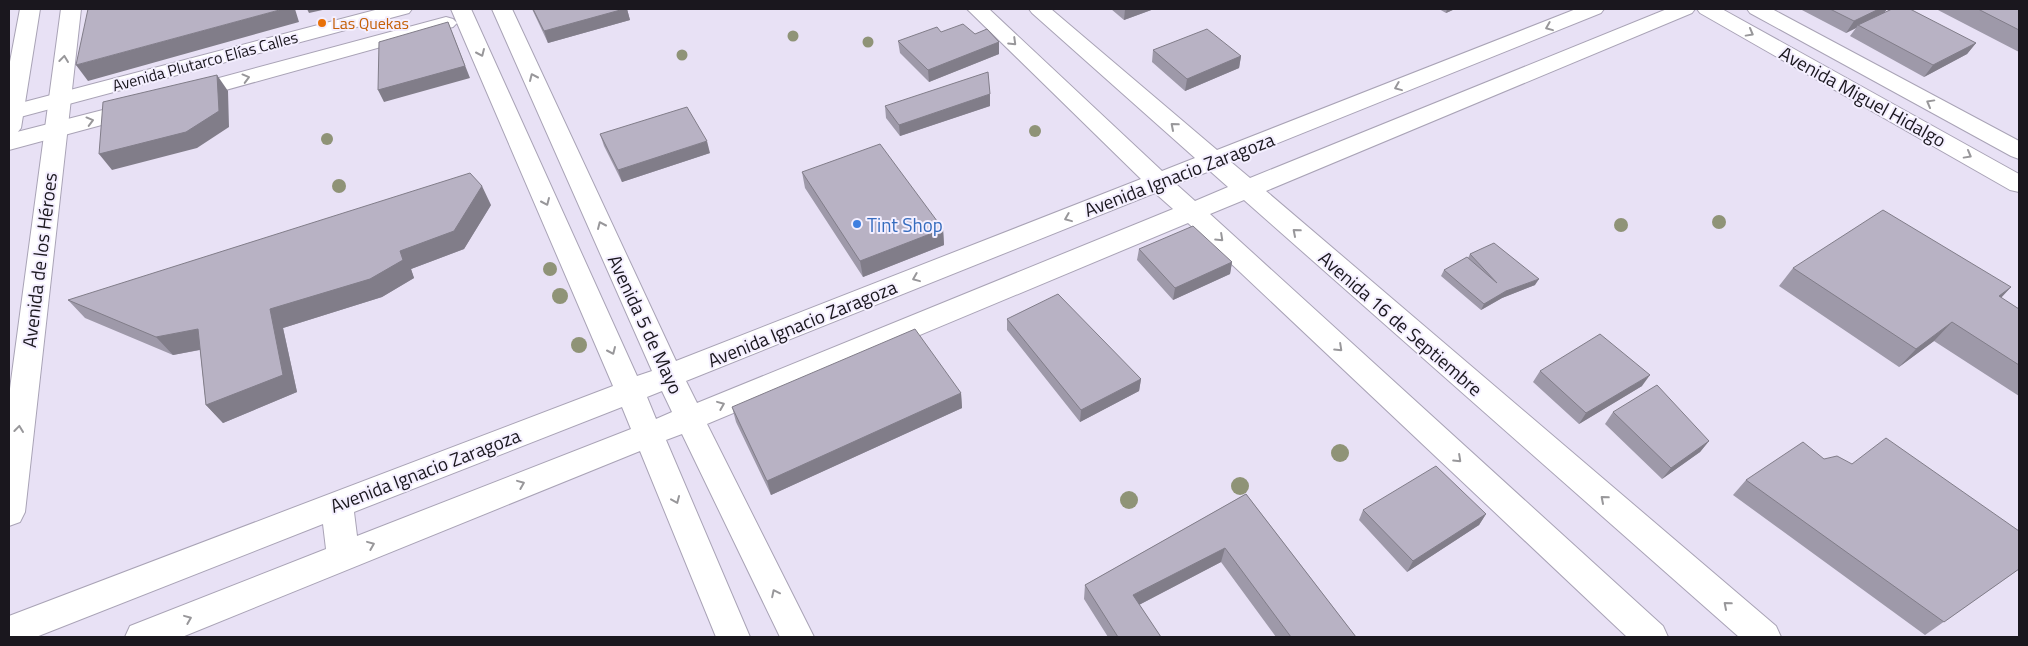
<svg xmlns="http://www.w3.org/2000/svg" width="2028" height="646" font-family="'Titillium Web',sans-serif">
<style>
.lines{fill:none;stroke-linecap:round;stroke-linejoin:round}
.minor-casing{stroke:#a9a3b6;stroke-width:2}
.tertiary-casing{stroke:#a9a3b6;stroke-width:2}
.minor{fill:#fff;fill-rule:evenodd}
.tertiary{fill:#fff;fill-rule:evenodd}
.tree{fill:#8f9377}
.wall{fill:#9e99a9}
.shaded-wall{fill:#817d89}
.building{fill:#b8b2c4;stroke:#817d89}
.oneway{stroke:#98979a}
.food-dot{fill:#e8710a;stroke:#f4efff;stroke-width:2}
.shop-dot{fill:#3f7fe0;stroke:#f4efff;stroke-width:2}
.labels{text-anchor:middle;dominant-baseline:central;stroke-width:4;stroke-linejoin:round;paint-order:stroke}
.far-food-label{font-size:16px;fill:#c56008;stroke:#f4efff;text-anchor:start}
.far-street-label{font-size:16px;fill:#1a171e;stroke:#f4efff}
.street-label{font-size:19px;fill:#1a171e;stroke:#f4efff}
.shop-label{font-size:19px;fill:#366cbe;stroke:#f4efff;text-anchor:start}
</style>
<rect width="100%" height="100%" fill="#e8e1f5"/>
<g class="lines">
<g class="minor-casing">
<path id="minor" d="M 379,9 L 412,9 L 409,13 L 9,120 L 9,106 Z
M 451,9 L 471,9 L 637,376 L 652,371 L 492,9 L 512,9 L 676,361 L 1141,179 L 967,9 L 989,9 L 1162,171 L 1195,158 L 1032,13 L 1029,9 L 1051,9 L 1217,150 L 1576,9 L 1604,9 L 1601,13 L 1231,162 L 1250,178 L 1667,9 L 1695,9 L 1692,13 L 1266,191 L 1776,626 L 1781,637 L 1739,637 L 1244,200 L 1210,214 L 1663,626 L 1668,637 L 1627,637 L 1188,223 L 707,424 L 814,637 L 780,637 L 682,434 L 666,440 L 750,637 L 716,637 L 640,451 L 182,637 L 125,637 L 130,626 L 326,549 L 323,524 L 36,637 L 9,637 L 9,616 L 613,386 ZM 1210,171 L 1228,187 L 1195,201 L 1176,184 ZM 1155,193 L 1173,209 L 697,403 L 686,381 ZM 662,391 L 672,412 L 656,419 L 647,397 ZM 622,407 L 631,429 L 357,536 L 354,512 Z
M 1697,9 L 1722,9 L 2019,174 L 2019,192 L 2010,190 L 1700,13 Z
M 1747,9 L 1772,9 L 2019,141 L 2019,159 L 2011,156 L 1750,13 Z
M 446,17 L 453,19 L 457,23 L 453,27 L 186,101 L 178,99 L 175,94 L 178,89 Z
M 138,101 L 146,103 L 149,108 L 146,113 L 9,150 L 9,134 Z"/>
</g>
<g class="tertiary-casing">
<path id="tertiary" d="M 20,9 L 40,9 L 21,128 L 17,133 L 9,135 L 9,67 Z
M 61,9 L 81,9 L 25,512 L 20,522 L 9,526 L 9,396 Z"/>
</g>
<use href="#minor" class="minor"/>
<use href="#tertiary" class="tertiary"/>
</g>
<g class="tree">
<circle cx="793" cy="36" r="5.5"/>
<circle cx="868" cy="42" r="5.5"/>
<circle cx="682" cy="55" r="5.5"/>
<circle cx="1035" cy="131" r="6"/>
<circle cx="327" cy="139" r="6"/>
<circle cx="339" cy="186" r="7"/>
<circle cx="1719" cy="222" r="7"/>
<circle cx="1621" cy="225" r="7"/>
<circle cx="550" cy="269" r="7"/>
<circle cx="560" cy="296" r="8"/>
<circle cx="579" cy="345" r="8"/>
<circle cx="1340" cy="453" r="9"/>
<circle cx="1240" cy="486" r="9"/>
<circle cx="1129" cy="500" r="9"/>
</g>
<path class="wall" d="M 532,9 L 627,9 L 630,20 L 548,43 Z
M 1111,9 L 1154,9 L 1124,20 Z
M 1439,9 L 1455,9 L 1446,13 Z
M 1800,9 L 1887,9 L 1884,13 L 1976,43 L 1967,54 L 1924,77 L 1850,36 L 1856,28 L 1846,33 Z
M 1936,9 L 2019,9 L 2019,52 Z
M 941,32 L 975,34 L 999,42 L 999,54 L 929,82 L 900,53 L 898,41 Z
M 1153,50 L 1241,56 L 1239,68 L 1185,91 L 1152,62 Z
M 990,94 L 990,106 L 900,136 L 886,118 L 885,106 Z
M 600,134 L 710,153 L 622,182 L 604,146 Z
M 802,172 L 943,229 L 944,245 L 863,277 L 805,188 Z
M 491,205 L 464,249 L 411,269 L 414,278 L 382,297 L 283,328 L 297,392 L 223,423 L 206,405 L 200,350 L 173,355 L 85,318 L 68,300 Z
M 1139,249 L 1232,262 L 1230,274 L 1173,300 L 1137,260 Z
M 1470,254 L 1535,285 L 1502,298 L 1481,310 L 1441,276 L 1444,270 L 1468,258 Z
M 1793,268 L 2011,287 L 2001,298 L 2019,309 L 2019,396 L 1934,341 L 1899,367 L 1779,286 Z
M 1007,319 L 1141,379 L 1139,391 L 1080,422 L 1007,330 Z
M 1540,371 L 1642,386 L 1579,424 L 1533,382 Z
M 961,393 L 962,408 L 771,495 L 736,422 L 732,407 Z
M 1613,412 L 1709,441 L 1700,452 L 1662,479 L 1605,424 Z
M 1824,459 L 2019,569 L 1925,635 L 1733,495 L 1746,480 Z
M 1246,494 L 1356,637 L 1276,637 L 1221,562 L 1139,605 L 1161,637 L 1108,637 L 1084,599 L 1085,585 Z
M 1363,510 L 1486,514 L 1479,525 L 1407,572 L 1359,520 Z"/>
<path class="shaded-wall" d="M 283,9 L 295,9 L 299,22 L 88,81 L 76,65 Z
M 307,9 L 327,9 L 309,13 Z
M 624,9 L 627,9 L 630,20 L 548,43 L 544,31 Z
M 1125,9 L 1154,9 L 1124,20 Z
M 1447,9 L 1455,9 L 1446,13 Z
M 1879,9 L 1887,9 L 1883,14 L 1858,25 L 1856,28 L 1846,33 L 1854,21 Z
M 448,22 L 470,78 L 384,102 L 378,90 Z
M 999,42 L 999,54 L 929,82 L 928,70 Z
M 1976,43 L 1967,54 L 1924,77 L 1933,65 Z
M 1241,56 L 1239,68 L 1185,91 L 1187,79 Z
M 217,75 L 228,91 L 229,127 L 197,148 L 112,170 L 99,154 Z
M 990,94 L 990,106 L 900,136 L 899,125 Z
M 707,141 L 710,153 L 622,182 L 618,170 Z
M 482,186 L 491,205 L 464,249 L 411,269 L 414,278 L 382,297 L 283,328 L 297,392 L 223,423 L 206,405 L 270,309 L 400,251 Z
M 943,229 L 944,245 L 863,277 L 860,261 Z
M 1232,262 L 1230,274 L 1173,300 L 1175,288 Z
M 1539,279 L 1535,285 L 1502,298 L 1481,310 L 1484,304 L 1506,291 Z
M 2011,287 L 1993,306 L 1999,296 Z
M 1952,322 L 1934,341 L 1899,367 L 1916,349 Z
M 198,329 L 214,347 L 173,355 L 156,337 Z
M 1650,375 L 1642,386 L 1579,424 L 1586,413 Z
M 1141,379 L 1139,391 L 1080,422 L 1081,410 Z
M 961,393 L 962,408 L 771,495 L 767,481 Z
M 1709,441 L 1700,452 L 1662,479 L 1671,468 Z
M 1486,514 L 1479,525 L 1407,572 L 1413,561 Z
M 1225,548 L 1221,562 L 1131,609 L 1133,595 Z"/>
<path class="building" d="M 88,9 L 283,9 L 76,65 Z
M 533,9 L 624,9 L 544,31 Z
M 1830,9 L 1879,9 L 1854,21 Z
M 1892,9 L 1910,9 L 1976,43 L 1933,65 L 1858,25 Z
M 1978,9 L 2019,9 L 2019,30 Z
M 448,22 L 465,66 L 378,90 L 379,42 Z
M 963,24 L 975,34 L 987,29 L 999,42 L 928,70 L 898,41 L 937,27 L 941,32 Z
M 1207,29 L 1241,56 L 1187,79 L 1153,50 Z
M 988,72 L 990,94 L 899,125 L 885,106 Z
M 217,75 L 219,111 L 186,132 L 99,154 L 103,102 Z
M 687,107 L 707,141 L 618,170 L 600,134 Z
M 880,144 L 943,229 L 860,261 L 802,172 Z
M 470,173 L 482,186 L 454,231 L 400,251 L 403,260 L 370,279 L 270,309 L 283,375 L 206,405 L 198,329 L 156,337 L 68,300 Z
M 1883,210 L 2011,287 L 1999,296 L 2019,309 L 2019,365 L 1952,322 L 1916,349 L 1793,268 Z
M 1193,226 L 1232,262 L 1175,288 L 1139,249 Z
M 1494,243 L 1539,279 L 1506,291 L 1484,304 L 1444,270 L 1467,257 L 1497,283 L 1470,254 Z
M 1058,294 L 1141,379 L 1081,410 L 1007,319 Z
M 915,329 L 961,393 L 767,481 L 732,407 Z
M 1600,334 L 1650,375 L 1586,413 L 1540,371 Z
M 1657,385 L 1709,441 L 1671,468 L 1613,412 Z
M 1886,438 L 2019,531 L 2019,569 L 1944,622 L 1746,480 L 1803,442 L 1824,459 L 1837,456 L 1852,464 Z
M 1436,466 L 1486,514 L 1413,561 L 1363,510 Z
M 1246,494 L 1356,637 L 1291,637 L 1225,548 L 1133,595 L 1161,637 L 1118,637 L 1085,585 Z"/>
<defs><path id="oneway-chevron" d="M-2-3.5L2.5 0L-2 3.5" fill="none" stroke-width="1.6" stroke-linecap="round" stroke-linejoin="round" transform="scale(1.25)"/></defs>
<g class="oneway">
<use href="#oneway-chevron" transform="translate(1549 27) rotate(158)"/>
<use href="#oneway-chevron" transform="translate(1750 33) rotate(29)"/>
<use href="#oneway-chevron" transform="translate(1013 42) rotate(44)"/>
<use href="#oneway-chevron" transform="translate(481 53) rotate(66)"/>
<use href="#oneway-chevron" transform="translate(64 59) rotate(-83)"/>
<use href="#oneway-chevron" transform="translate(533 77) rotate(-114)"/>
<use href="#oneway-chevron" transform="translate(246 78) rotate(-15)"/>
<use href="#oneway-chevron" transform="translate(1398 87) rotate(158)"/>
<use href="#oneway-chevron" transform="translate(1930 103) rotate(-151)"/>
<use href="#oneway-chevron" transform="translate(90 121) rotate(-15)"/>
<use href="#oneway-chevron" transform="translate(1174 126) rotate(-139)"/>
<use href="#oneway-chevron" transform="translate(1968 155) rotate(29)"/>
<use href="#oneway-chevron" transform="translate(546 202) rotate(66)"/>
<use href="#oneway-chevron" transform="translate(1068 218) rotate(158)"/>
<use href="#oneway-chevron" transform="translate(601 225) rotate(-114)"/>
<use href="#oneway-chevron" transform="translate(1296 232) rotate(-139)"/>
<use href="#oneway-chevron" transform="translate(1220 238) rotate(43)"/>
<use href="#oneway-chevron" transform="translate(916 278) rotate(158)"/>
<use href="#oneway-chevron" transform="translate(1339 348) rotate(43)"/>
<use href="#oneway-chevron" transform="translate(612 351) rotate(66)"/>
<use href="#oneway-chevron" transform="translate(721 405) rotate(-22)"/>
<use href="#oneway-chevron" transform="translate(19 429) rotate(-83)"/>
<use href="#oneway-chevron" transform="translate(1458 459) rotate(43)"/>
<use href="#oneway-chevron" transform="translate(521 484) rotate(-22)"/>
<use href="#oneway-chevron" transform="translate(1604 499) rotate(-139)"/>
<use href="#oneway-chevron" transform="translate(676 500) rotate(67)"/>
<use href="#oneway-chevron" transform="translate(371 545) rotate(-22)"/>
<use href="#oneway-chevron" transform="translate(775 593) rotate(-116)"/>
<use href="#oneway-chevron" transform="translate(1727 605) rotate(-139)"/>
<use href="#oneway-chevron" transform="translate(188 619) rotate(-22)"/>
</g>
<circle class="food-dot" cx="322" cy="23" r="5"/>
<circle class="shop-dot" cx="857" cy="224" r="5"/>
<g class="labels">
<g class="far-food-label">
<text x="332" y="23">Las Quekas</text>
</g>
<g class="far-street-label">
<text transform="translate(205 61) rotate(-15)">Avenida Plutarco Elías Calles</text>
</g>
<g class="street-label">
<text transform="translate(1863 96) rotate(29)">Avenida Miguel Hidalgo</text>
<text transform="translate(1179 174) rotate(-21)">Avenida Ignacio Zaragoza</text>
<text transform="translate(39 260) rotate(-83)">Avenida de los Héroes</text>
<text transform="translate(802 323) rotate(-22)">Avenida Ignacio Zaragoza</text>
<text transform="translate(1401 323) rotate(41)">Avenida 16 de Septiembre</text>
<text transform="translate(646 324) rotate(65)">Avenida 5 de Mayo</text>
<text transform="translate(425 470) rotate(-21)">Avenida Ignacio Zaragoza</text>
</g>
<g class="shop-label">
<text x="867" y="224">Tint Shop</text>
</g>
</g>
<rect width="2028" height="646" fill="none" stroke="#1a171e" stroke-width="20"/>
</svg>
